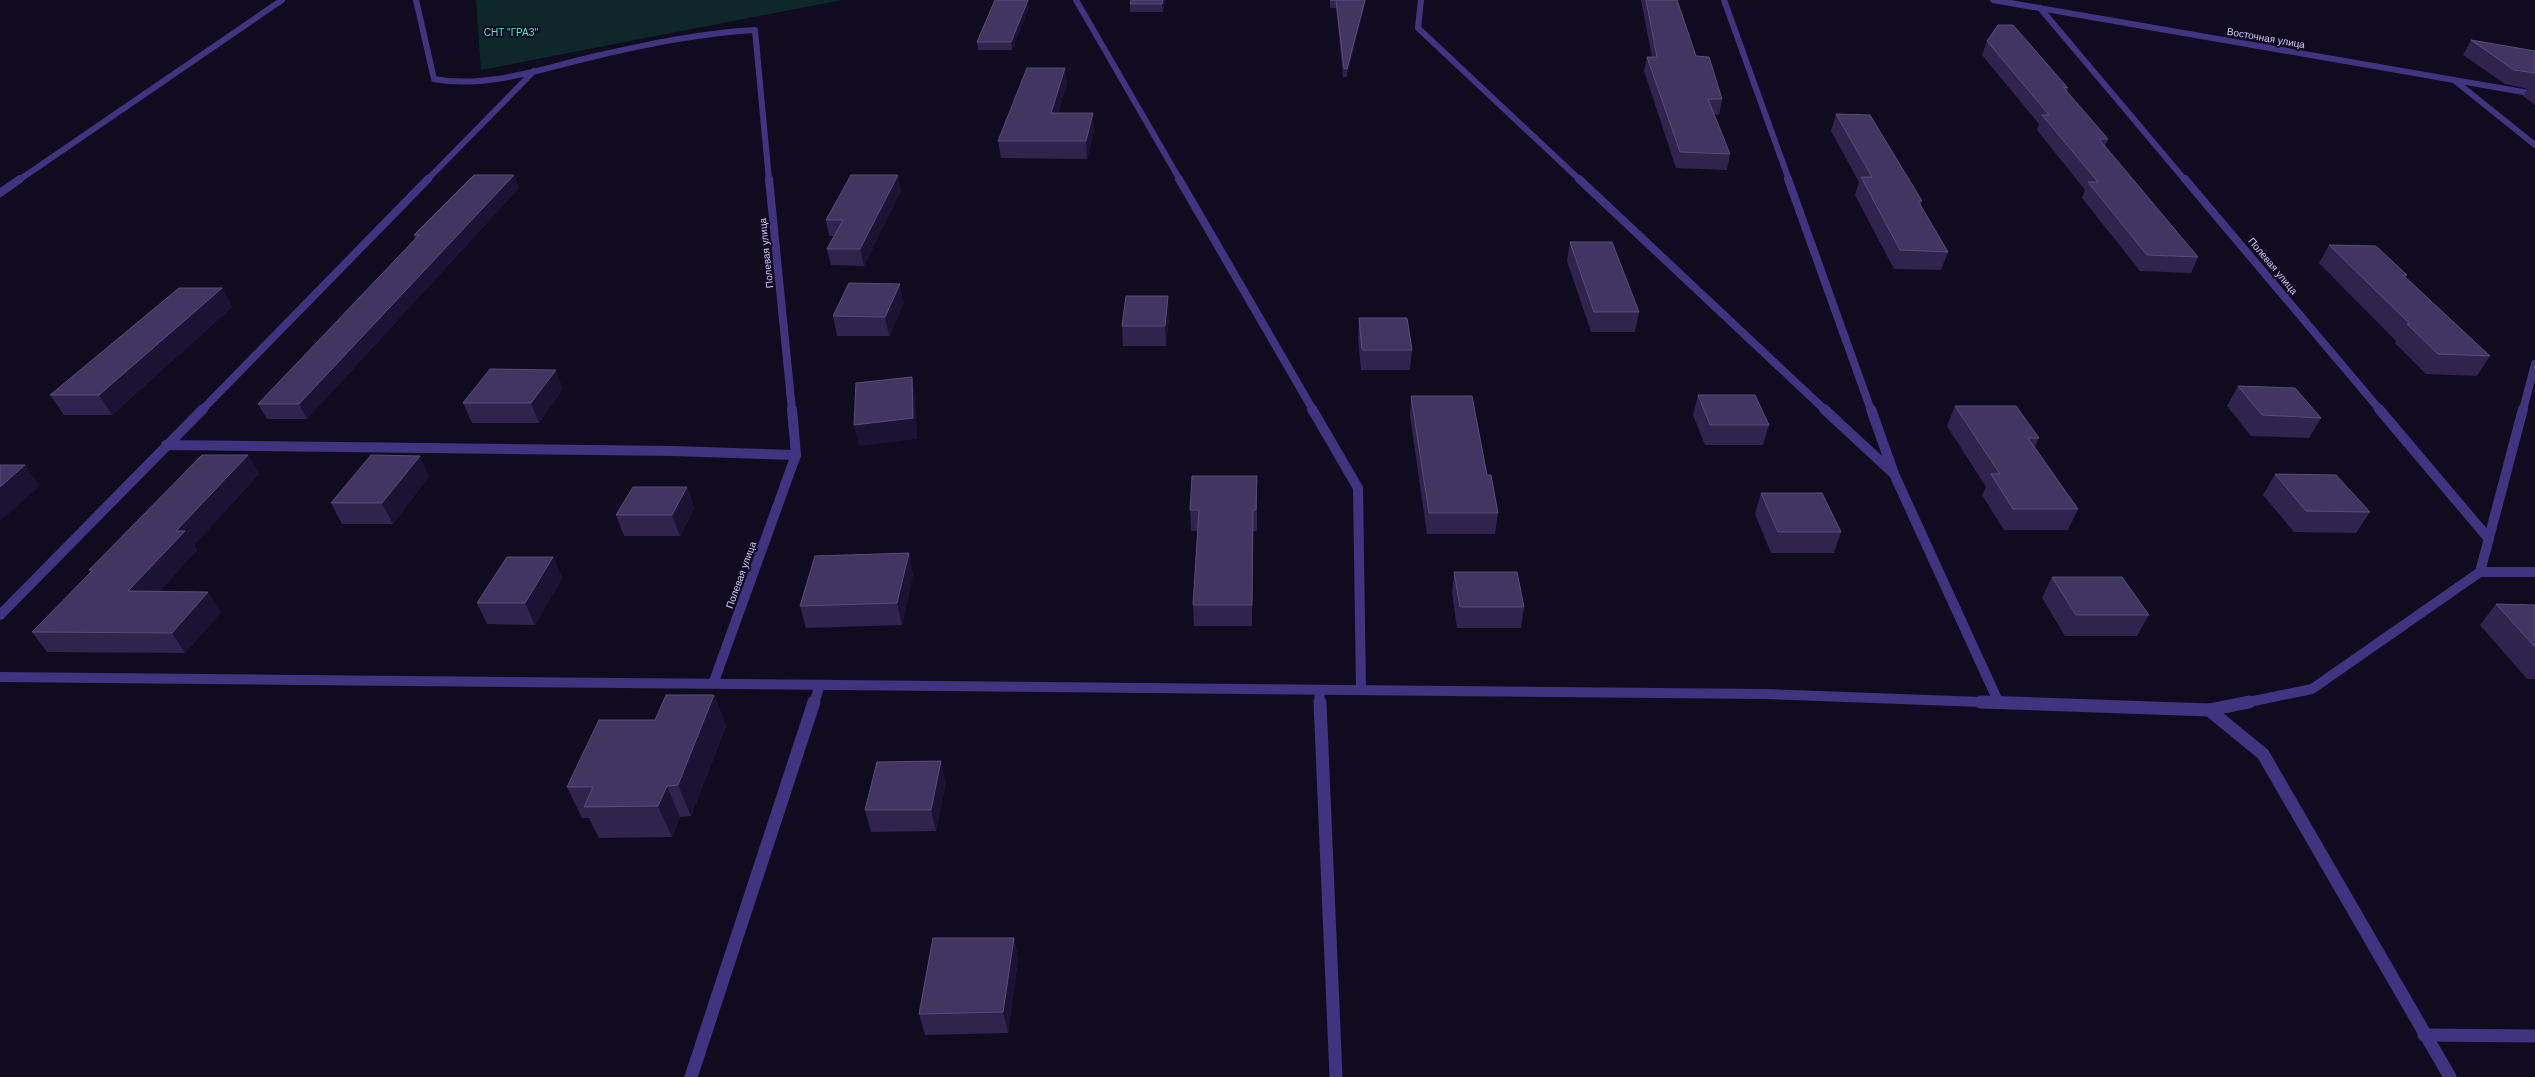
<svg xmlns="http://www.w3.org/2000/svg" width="2535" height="1077" font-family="Helvetica,sans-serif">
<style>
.green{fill:#0e272a}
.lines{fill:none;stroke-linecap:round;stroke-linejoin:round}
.lane-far1{stroke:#403481;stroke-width:10}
.lane{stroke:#403481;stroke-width:13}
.street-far3{stroke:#403481;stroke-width:6}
.street-far2{stroke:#403481;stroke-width:8}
.street-far1{stroke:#403481;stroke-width:10}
.street{stroke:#403481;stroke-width:13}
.wall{fill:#30234e}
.shaded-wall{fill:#1c1233}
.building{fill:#423561;stroke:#594c7a}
.labels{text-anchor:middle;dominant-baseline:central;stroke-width:4;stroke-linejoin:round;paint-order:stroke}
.far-park-label{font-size:10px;fill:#50e4d1;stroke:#110b1f}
.far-street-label{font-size:10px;fill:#d6caff;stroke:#110b1f}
</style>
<rect width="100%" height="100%" fill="#110b1f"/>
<path class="green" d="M 476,0 L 842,0 L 481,70 Z"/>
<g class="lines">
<path class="lane-far1" d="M 166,445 L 673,451 L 796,455
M 1319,690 L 1320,703
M 814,703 L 820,685"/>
<path class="lane" d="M 1320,702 L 1336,1077
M 2209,710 L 2263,754 L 2450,1077
M 691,1077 L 814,702"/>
<path class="street-far3" d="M 416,0 L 434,79 C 487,89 544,68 596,56 C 648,44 701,33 755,30 L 769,180
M 1076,0 L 1180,180
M 1421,0 L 1418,28 L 1580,180
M 1724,0 L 1789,180
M 1993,0 L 2535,94
M 2040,8 L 2185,180
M 2454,80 L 2535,145
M 19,180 L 282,0
M 427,180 L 534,71"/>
<path class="street-far2" d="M 769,179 L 792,410
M 1179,179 L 1313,410
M 1579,179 L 1825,410
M 1788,179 L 1871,410
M 2185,179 L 2380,410
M 0,193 L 20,179
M 202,410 L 428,179
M 2523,410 L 2535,364"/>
<path class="street-far1" d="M 1312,409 L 1358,488 L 1361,690
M 1824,409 L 1893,473
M 1871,409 L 1894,474 L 1998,701
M 2379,409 L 2489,539
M 2480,572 L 2535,572
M 0,615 L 203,409
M 0,677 L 1766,694 L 2009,703
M 713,684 L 796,455 L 792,409
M 2244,703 L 2312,689 L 2480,572 L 2523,409"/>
<path class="street" d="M 1981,702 L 2209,710 L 2249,702
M 2424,1035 L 2535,1036"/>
</g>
<path class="wall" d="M 995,0 L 1029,0 L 1029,6 L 1012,50 L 978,50 L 977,42 Z
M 1165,0 L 1163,12 L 1130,12 L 1130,4 Z
M 1330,0 L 1366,0 L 1347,77 L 1343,77 L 1336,8 L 1330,8 Z
M 1641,0 L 1677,0 L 1696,56 L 1722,99 L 1719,115 L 1714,114 L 1730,154 L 1727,170 L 1676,168 L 1644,71 L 1647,57 L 1652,57 Z
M 2471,40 L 2535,51 L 2535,105 L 2523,96 L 2528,89 L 2505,84 L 2463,55 Z
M 1987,41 L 2068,88 L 2067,92 L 2108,139 L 2105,146 L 2198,257 L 2191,273 L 2140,271 L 2082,198 L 2085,190 L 2037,130 L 2039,124 L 1982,55 Z
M 1065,68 L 1067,84 L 1058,113 L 1094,130 L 1087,159 L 1001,158 L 998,141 Z
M 1836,114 L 1922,201 L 1921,206 L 1948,252 L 1941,270 L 1894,269 L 1855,195 L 1859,182 L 1831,131 Z
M 514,175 L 519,188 L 307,419 L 267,419 L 258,404 L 415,239 L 414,235 Z
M 901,191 L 864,266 L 831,265 L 827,249 L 834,236 L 829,236 L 826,220 Z
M 1570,242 L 1639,312 L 1635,332 L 1591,332 L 1567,261 Z
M 2329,245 L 2407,275 L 2406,278 L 2490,356 L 2477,376 L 2426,374 L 2395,343 L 2396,341 L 2319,263 Z
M 222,288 L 232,307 L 112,415 L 64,415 L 50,395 Z
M 904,303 L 889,336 L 837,336 L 833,316 Z
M 1169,316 L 1166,346 L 1123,346 L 1122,326 Z
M 1359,318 L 1412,350 L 1410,370 L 1361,370 L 1358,338 Z
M 2238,386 L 2321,418 L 2309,438 L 2251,436 L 2227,406 Z
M 563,389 L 539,423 L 472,423 L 463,403 Z
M 1698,395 L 1769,425 L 1763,445 L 1705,445 L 1693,415 Z
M 1411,396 L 1498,513 L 1495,534 L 1427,534 L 1410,416 Z
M 1955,406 L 2039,438 L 2035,447 L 2078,509 L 2068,530 L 2004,530 L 1982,495 L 1986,487 L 1947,426 Z
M 248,455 L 259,474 L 194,545 L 197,550 L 159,592 L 221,612 L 185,653 L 47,652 L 32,632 L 91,572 L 89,570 Z
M 2275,474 L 2370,512 L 2356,533 L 2294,532 L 2263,495 Z
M 429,476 L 393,524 L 342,524 L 331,503 Z
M 1257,476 L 1257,531 L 1253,531 L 1252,626 L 1194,626 L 1193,605 L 1198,531 L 1191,531 L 1190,510 Z
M 687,487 L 694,508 L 680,536 L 624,536 L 616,515 Z
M 1761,493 L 1841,532 L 1834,553 L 1771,553 L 1755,514 Z
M 553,557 L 562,578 L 535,625 L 487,624 L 477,603 Z
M 1454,572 L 1524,607 L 1521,628 L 1457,628 L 1452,593 Z
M 913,574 L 902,625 L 806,628 L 800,606 Z
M 2052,577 L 2149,615 L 2137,636 L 2065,636 L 2042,598 Z
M 2496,604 L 2535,605 L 2535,679 L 2527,679 L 2480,625 Z
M 714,695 L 726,726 L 691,816 L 680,817 L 672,837 L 599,838 L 589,818 L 582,818 L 567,787 Z
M 946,782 L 936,831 L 871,832 L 865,810 Z
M 1014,938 L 1018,959 L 1008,1033 L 925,1035 L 919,1014 Z"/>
<path class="shaded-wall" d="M 1028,0 L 1029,0 L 1029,6 L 1012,50 L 1011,42 Z
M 1163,0 L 1165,0 L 1163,12 L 1162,4 Z
M 1365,0 L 1366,0 L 1347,77 L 1347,69 Z
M 1065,68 L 1067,84 L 1053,130 L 1051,113 Z
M 1093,113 L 1094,130 L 1087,159 L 1086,141 Z
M 514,175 L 519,188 L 307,419 L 299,404 Z
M 898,175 L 901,191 L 864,266 L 860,249 Z
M 900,284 L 904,303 L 889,336 L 885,317 Z
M 222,288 L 232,307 L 112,415 L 99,395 Z
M 1168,296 L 1169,316 L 1166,346 L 1165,326 Z
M 556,370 L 563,389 L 539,423 L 531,403 Z
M 912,377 L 916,397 L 917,439 L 859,446 L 854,425 Z
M 248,455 L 259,474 L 194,545 L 197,550 L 142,611 L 128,591 L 176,531 Z
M 420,456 L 429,476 L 393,524 L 382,503 Z
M 25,465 L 40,486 L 1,520 L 0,519 L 0,487 Z
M 687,487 L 694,508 L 680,536 L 672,515 Z
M 1253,510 L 1253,531 L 1252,626 L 1252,605 Z
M 909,553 L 913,574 L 902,625 L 897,603 Z
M 553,557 L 562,578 L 535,625 L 525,603 Z
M 208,592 L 221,612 L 185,653 L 172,633 Z
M 714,695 L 726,726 L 691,816 L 678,785 Z
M 941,761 L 946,782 L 936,831 L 931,810 Z
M 667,786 L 680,817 L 672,837 L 658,806 Z
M 1014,938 L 1018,959 L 1008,1033 L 1003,1012 Z"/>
<path class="building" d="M 995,0 L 1028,0 L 1011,42 L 977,42 Z
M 1131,0 L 1163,0 L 1162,4 L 1130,4 Z
M 1330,0 L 1365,0 L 1347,69 L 1344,68 L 1336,0 Z
M 1646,0 L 1677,0 L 1696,56 L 1709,57 L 1722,99 L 1708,99 L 1730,154 L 1680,152 L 1647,57 L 1657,57 Z
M 1998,25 L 2013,25 L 2068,88 L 2063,87 L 2108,139 L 2099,139 L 2198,257 L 2147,255 L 2088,182 L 2098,182 L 2042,115 L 2049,115 L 1987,41 Z
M 2471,40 L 2535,51 L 2535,73 L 2514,70 Z
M 1027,68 L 1065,68 L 1051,113 L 1093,113 L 1086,141 L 998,141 Z
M 1836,114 L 1870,115 L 1922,201 L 1918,201 L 1948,252 L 1900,250 L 1861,177 L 1872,177 Z
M 474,175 L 514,175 L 299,404 L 258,404 L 419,235 L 414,235 Z
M 851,175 L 898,175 L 860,249 L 827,249 L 843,220 L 826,220 Z
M 1570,242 L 1612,242 L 1639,312 L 1594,312 Z
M 2329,245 L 2376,246 L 2407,275 L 2403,275 L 2490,356 L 2438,354 L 2407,324 L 2410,324 Z
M 849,283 L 900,284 L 885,317 L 833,316 Z
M 179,288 L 222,288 L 99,395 L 50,395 Z
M 1126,296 L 1168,296 L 1165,326 L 1122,326 Z
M 1359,318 L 1407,318 L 1412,350 L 1362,350 Z
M 490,369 L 556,370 L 531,403 L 463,403 Z
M 912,377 L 913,418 L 854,425 L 856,383 Z
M 2238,386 L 2295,388 L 2321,418 L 2262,415 Z
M 1698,395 L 1755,395 L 1769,425 L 1710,425 Z
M 1411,396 L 1472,396 L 1487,475 L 1491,475 L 1498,513 L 1429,513 Z
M 1955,406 L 2016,406 L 2039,438 L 2028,438 L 2078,509 L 2013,509 L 1991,474 L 2000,474 Z
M 202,455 L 248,455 L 176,531 L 185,531 L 128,591 L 208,592 L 172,633 L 32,632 L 93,570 L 89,570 Z
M 371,455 L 420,456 L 382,503 L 331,503 Z
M 0,465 L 25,465 L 0,487 Z
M 2275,474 L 2336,475 L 2370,512 L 2306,511 Z
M 1192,476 L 1257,476 L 1256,510 L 1253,510 L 1252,605 L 1193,605 L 1199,510 L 1190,510 Z
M 633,487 L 687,487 L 672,515 L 616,515 Z
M 1761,493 L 1822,493 L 1841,532 L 1778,532 Z
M 909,553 L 897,603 L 800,606 L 815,556 Z
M 507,557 L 553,557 L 525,603 L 477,603 Z
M 1454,572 L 1517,572 L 1524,607 L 1460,607 Z
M 2052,577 L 2122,577 L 2149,615 L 2076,615 Z
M 2496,604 L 2535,605 L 2535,647 Z
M 666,695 L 714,695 L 678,785 L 667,786 L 658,806 L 584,807 L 593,787 L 567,787 L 599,720 L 655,720 Z
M 941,761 L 931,810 L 865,810 L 877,762 Z
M 933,938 L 1014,938 L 1003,1012 L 919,1014 Z"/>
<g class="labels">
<g class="far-park-label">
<text x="511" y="32">СНТ "ГРАЗ"</text>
</g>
<g class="far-street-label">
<text transform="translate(2266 38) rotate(10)">Восточная улица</text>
<text transform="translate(766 253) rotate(-96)">Полевая улица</text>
<text transform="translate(2273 266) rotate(50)">Полевая улица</text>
<text transform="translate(741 575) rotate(-70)">Полевая улица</text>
</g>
</g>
</svg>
